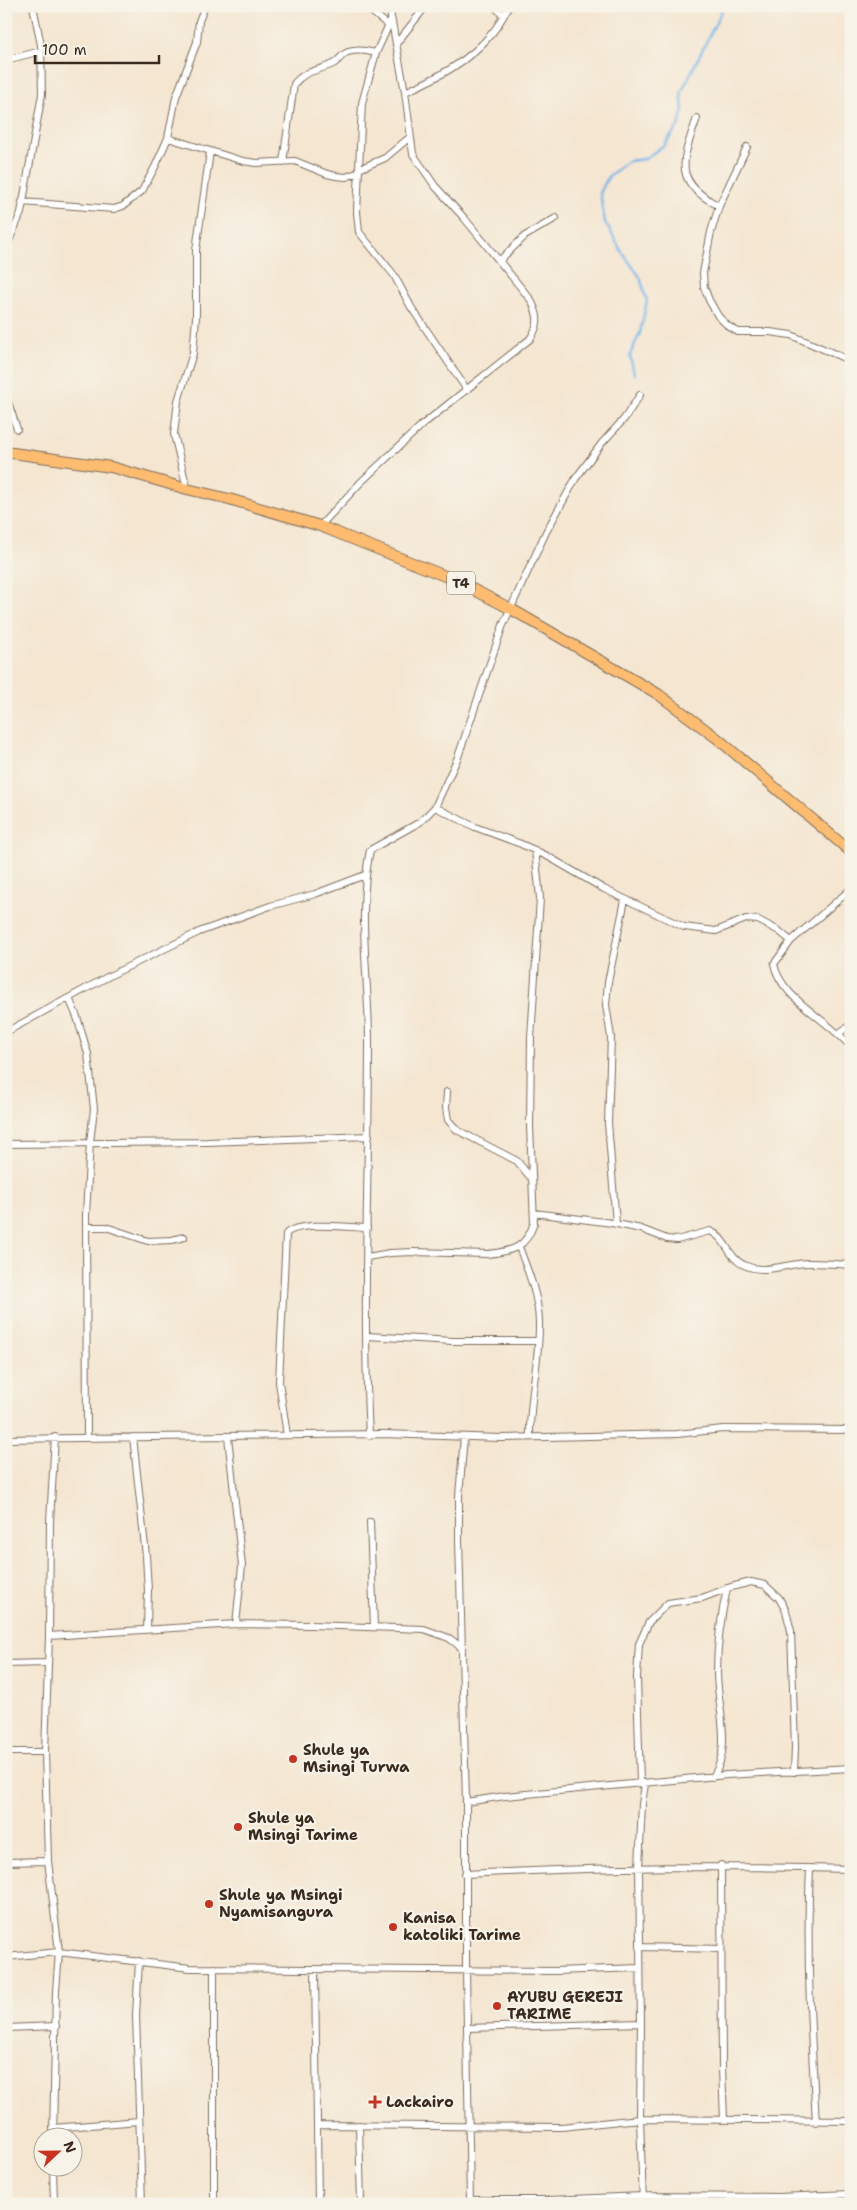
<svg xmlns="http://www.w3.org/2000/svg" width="857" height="2210" font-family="'Shantell Sans',sans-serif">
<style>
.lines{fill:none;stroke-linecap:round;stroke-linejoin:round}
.stream{stroke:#78b5ea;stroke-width:2.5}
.minor-casing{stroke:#7c6c5d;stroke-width:8}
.trunk-casing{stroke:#7c6c5d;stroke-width:12}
.minor{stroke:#fff;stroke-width:6}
.trunk{stroke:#fdbc6f;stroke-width:10}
.poi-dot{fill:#c8321e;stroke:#f7f3e8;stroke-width:2}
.labels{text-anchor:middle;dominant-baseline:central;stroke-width:4.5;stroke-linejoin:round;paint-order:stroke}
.shield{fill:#f7f3e8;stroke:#73665b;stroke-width:1}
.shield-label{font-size:14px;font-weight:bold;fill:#3b2a1e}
.poi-label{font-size:15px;font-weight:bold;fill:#3b2a1e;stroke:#f7f3e8;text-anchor:start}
</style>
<rect width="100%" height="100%" fill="#f7f3e8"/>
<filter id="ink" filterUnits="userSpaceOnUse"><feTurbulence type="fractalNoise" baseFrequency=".02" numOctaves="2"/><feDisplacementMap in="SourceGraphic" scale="10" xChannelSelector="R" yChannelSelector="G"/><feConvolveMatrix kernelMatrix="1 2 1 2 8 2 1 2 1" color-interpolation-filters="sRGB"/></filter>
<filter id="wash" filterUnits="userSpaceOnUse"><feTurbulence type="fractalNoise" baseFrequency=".0096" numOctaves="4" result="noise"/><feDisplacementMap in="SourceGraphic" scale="20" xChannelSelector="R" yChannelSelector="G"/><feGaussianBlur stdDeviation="1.12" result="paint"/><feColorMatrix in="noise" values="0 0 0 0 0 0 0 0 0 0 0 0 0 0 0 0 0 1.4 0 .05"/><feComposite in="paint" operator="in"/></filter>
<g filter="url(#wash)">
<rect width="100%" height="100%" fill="#f4e6d1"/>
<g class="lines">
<path class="stream" d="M 634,374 L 630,355 L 640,333 L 647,301 L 640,277 L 622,252 L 605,222 L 600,193 L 608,177 L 628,161 L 645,159 L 664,145 L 679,125 L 683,110 L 681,93 L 724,6"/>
</g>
</g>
<g filter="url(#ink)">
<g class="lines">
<g class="minor-casing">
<path id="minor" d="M 365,6 L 389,26
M 494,6 L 503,15
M 391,20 L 376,53 L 362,103 L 357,212 L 359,232 L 394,275 L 411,307 L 467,390
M 396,44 L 426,6
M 6,60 L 41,51
M 405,92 C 437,78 470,61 492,33 C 499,25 504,15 509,6
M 697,118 C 682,161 672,181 719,206
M 168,138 L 243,161 L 256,163 L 295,161 L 327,174 L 336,176 L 346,177 L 359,172
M 747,147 L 719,206 L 711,232 L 703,273 L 704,287 L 709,300 L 718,316 L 728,326 L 738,332 L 770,332 L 791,335 L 851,361
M 283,162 L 294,84 C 305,70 318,71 333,64 C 339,61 342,54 348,52 C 358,49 367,51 376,53
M 359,169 L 385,158 L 410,137
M 22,202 L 114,209 L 123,206 L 142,191 L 155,167 L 168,138 L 176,97 L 197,42 L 199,21 L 205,6
M 6,248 L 21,213 L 42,94 L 41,45 L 33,6
M 499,261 L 525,236 L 556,218
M 6,396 L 17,429
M 187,489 L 174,434 L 178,401 L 193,353 L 196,318 L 196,250 L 210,152
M 320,526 L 361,482 L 422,425 L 530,339 C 540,324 539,316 531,300 L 465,219 L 435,186 L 413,154 L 405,92 L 389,6
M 435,807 L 475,827 L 521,844 L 547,856 L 604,889 L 684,927 L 716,931 L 746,919 L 758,920 L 779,931 L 791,941
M 851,889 L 791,941 L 774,964 C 781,999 828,1019 851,1047
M 69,998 L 77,1017 L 88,1054 L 94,1109 L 90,1142 L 86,1215 L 87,1437
M 6,1032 L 111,975 L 199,932 L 270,906 L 315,894 L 365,875
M 839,1033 L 851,1025
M 447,1092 L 446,1107 L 448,1120 L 457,1130 L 517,1161 L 531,1178
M 6,1144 L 207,1142 L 369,1136
M 534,1213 L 612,1223 L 641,1229 L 667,1239 L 677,1240 L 710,1231 C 726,1237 728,1258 744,1265 C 765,1275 787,1263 809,1263 C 822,1263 837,1264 851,1265
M 616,1224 L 608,1123 L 611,1037 L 606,1005 L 608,982 L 625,900
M 87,1227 L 106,1227 L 148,1241 L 172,1240 L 184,1237
M 519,1247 C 528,1271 538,1295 539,1321 C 540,1360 529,1398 530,1437
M 367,1257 L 390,1253 L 413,1252 L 488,1254 C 513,1251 526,1248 534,1223 L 530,1126 L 531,1038 L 540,898 L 535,850
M 367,1336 L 453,1341 L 538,1341
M 287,1435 L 279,1382 L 286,1234 C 297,1221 349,1227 367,1228
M 369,1435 C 362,1304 369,1173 369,1042 C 369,979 357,913 370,850 L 420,822 L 435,807 L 458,757 L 503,625 L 546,532 L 576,478 L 602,443 L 624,419 L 640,395
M 133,1437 L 146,1556 L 148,1590 L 147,1629
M 228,1437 L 242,1566 L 236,1624
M 464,1437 L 459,1496 L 459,1540 L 466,1802 L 466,1969 L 470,2204
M 6,1439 L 384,1434 L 501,1438 L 677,1434 L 723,1429 L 851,1430
M 370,1522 L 374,1627
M 49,1636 L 50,1521 L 55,1437
M 6,1664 L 47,1663
M 6,1752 L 45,1752
M 713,1777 C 733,1747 717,1706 717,1672 C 717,1643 721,1616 727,1588
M 640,1784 L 637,1677 L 639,1644 L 649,1622 L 668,1603 L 702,1598 L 731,1587 L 751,1582 L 765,1585 L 779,1598 L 786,1611 L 791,1631 L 795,1747 L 794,1772
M 466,1802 L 505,1796 L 727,1775 L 851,1768
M 6,1862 L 48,1861
M 721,1865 L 722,2068 L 724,2120
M 810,1868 C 806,1954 811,2036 816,2122
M 465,1874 C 594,1867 722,1865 851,1869
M 640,1947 L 721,1949
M 6,1957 L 59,1952 L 190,1968 L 555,1971 L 640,1968
M 139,1961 L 136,2015 L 142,2204
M 315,1969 L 318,2204
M 6,2028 L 56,2026
M 467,2028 L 641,2023
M 318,2125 L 561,2127 L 640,2119 L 851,2121
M 359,2125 L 361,2204
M 53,2128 L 139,2121
M 53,2138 L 56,1991 L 59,1952 L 48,1861 L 45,1752 L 49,1636 L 236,1624 L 311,1625 L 424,1629 L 449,1638 L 462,1648
M 53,2168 L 54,2204
M 470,2200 L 549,2200 L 643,2196 L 779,2197 L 851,2194
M 214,2204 L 214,1968
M 643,2204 L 640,2119 L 641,2023 L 639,1867 L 642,1804 L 645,1784
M 817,2204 L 817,2195"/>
</g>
<g class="trunk-casing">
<path id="trunk" d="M 6,452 L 111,467 L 187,489 L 229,499 L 320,526 L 455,580 L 511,609 L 658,694 L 718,739 L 851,852"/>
</g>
<use href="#minor" class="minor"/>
<use href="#trunk" class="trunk"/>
</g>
</g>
<g class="poi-dot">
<circle cx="293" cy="1759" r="5"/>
<circle cx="238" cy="1827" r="5"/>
<circle cx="209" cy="1904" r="5"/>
<circle cx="393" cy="1927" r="5"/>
<circle cx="497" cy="2006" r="5"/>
<path d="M372.5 2094.5h5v5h5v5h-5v5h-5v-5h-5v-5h5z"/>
</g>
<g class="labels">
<rect class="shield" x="447" y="571.5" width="28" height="23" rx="4"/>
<g class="shield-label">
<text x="461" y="583">T4</text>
</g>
<g class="poi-label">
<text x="303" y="1750">Shule ya<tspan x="303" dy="17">Msingi Turwa</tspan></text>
<text x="248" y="1818">Shule ya<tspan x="248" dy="17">Msingi Tarime</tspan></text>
<text x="219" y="1895">Shule ya Msingi<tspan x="219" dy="17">Nyamisangura</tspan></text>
<text x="403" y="1918">Kanisa<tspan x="403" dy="17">katoliki Tarime</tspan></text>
<text x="507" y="1997">AYUBU GEREJI<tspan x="507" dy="17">TARIME</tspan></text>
<text x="386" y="2102">Lackairo</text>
</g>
</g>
<rect width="857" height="2210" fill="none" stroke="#f7f3e8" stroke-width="25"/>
<g transform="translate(58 2152) rotate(68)"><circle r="24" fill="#f7f3e8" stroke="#aca397"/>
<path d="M0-4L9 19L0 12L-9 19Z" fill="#c8321e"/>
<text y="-8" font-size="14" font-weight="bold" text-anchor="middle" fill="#3b2a1e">N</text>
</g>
<path d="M35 55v8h124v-8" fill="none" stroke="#3b2a1e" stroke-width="2.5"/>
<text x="42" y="55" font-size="15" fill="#3b2a1e" stroke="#f7f3e8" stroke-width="4" paint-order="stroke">100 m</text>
</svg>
